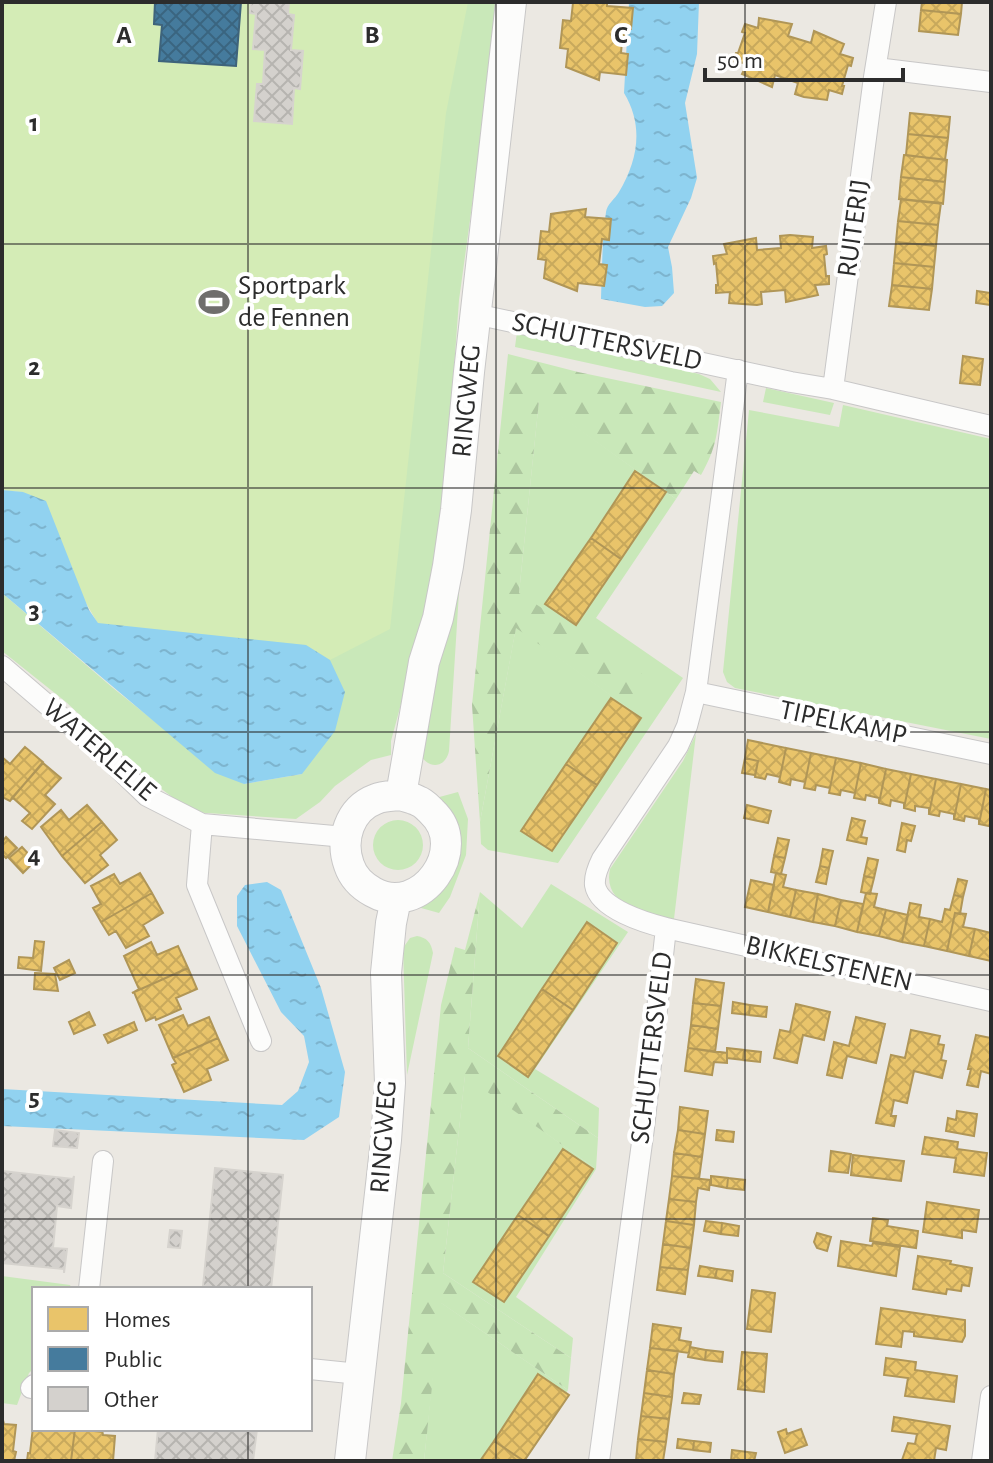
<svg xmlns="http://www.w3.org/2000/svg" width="993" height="1463" font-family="'Alegreya Sans',sans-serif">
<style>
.green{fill:#c9e8b9}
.forest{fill:url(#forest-firs)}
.pitch{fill:#d4ecb6}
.water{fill:url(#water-ripples)}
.homes{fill:url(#homes-cross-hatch);stroke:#b09657;stroke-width:2}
.public{fill:url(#public-cross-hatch);stroke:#3e637b;stroke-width:2}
.building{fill:url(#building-cross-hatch);stroke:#d6d3ce;stroke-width:2}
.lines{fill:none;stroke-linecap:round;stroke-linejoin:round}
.street-casing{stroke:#c8c7c7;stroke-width:22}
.secondary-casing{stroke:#c8c7c7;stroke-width:32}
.street{stroke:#fcfcfb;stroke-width:20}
.secondary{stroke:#fcfcfb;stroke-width:30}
.grid{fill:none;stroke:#2c2c2c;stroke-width:2;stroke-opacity:0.55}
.labels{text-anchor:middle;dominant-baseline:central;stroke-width:8;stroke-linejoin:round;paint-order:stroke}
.street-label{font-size:28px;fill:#2c2c2c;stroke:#fff}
.poi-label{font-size:28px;fill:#2c2c2c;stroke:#fff;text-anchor:start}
.grid-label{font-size:26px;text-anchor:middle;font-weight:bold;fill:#2c2c2c;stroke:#fff;stroke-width:8;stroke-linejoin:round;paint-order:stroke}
</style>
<defs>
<pattern id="forest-firs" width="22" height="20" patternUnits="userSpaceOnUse" patternTransform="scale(2)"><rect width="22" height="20" fill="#c9e8b9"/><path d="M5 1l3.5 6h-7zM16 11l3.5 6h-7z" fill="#adc79f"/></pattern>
<pattern id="water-ripples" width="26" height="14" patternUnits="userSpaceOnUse" patternTransform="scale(2)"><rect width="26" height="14" fill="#91d2f0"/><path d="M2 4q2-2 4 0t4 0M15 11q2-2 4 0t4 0" fill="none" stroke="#7db4ce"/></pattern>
<pattern id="homes-cross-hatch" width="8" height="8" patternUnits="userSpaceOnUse" patternTransform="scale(2)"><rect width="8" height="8" fill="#e9c46a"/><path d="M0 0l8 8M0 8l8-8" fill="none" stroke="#c8a95c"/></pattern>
<pattern id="public-cross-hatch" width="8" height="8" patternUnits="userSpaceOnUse" patternTransform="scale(2)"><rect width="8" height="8" fill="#457b9d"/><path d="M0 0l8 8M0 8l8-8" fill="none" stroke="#3a6580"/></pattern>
<pattern id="building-cross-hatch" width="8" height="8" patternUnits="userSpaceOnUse" patternTransform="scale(2)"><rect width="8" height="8" fill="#d4d1cd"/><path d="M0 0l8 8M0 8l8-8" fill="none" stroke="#b6b4b0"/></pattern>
</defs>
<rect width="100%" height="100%" fill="#ebe8e2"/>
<path class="green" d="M 440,2 L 500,2 L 459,300 L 441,547 L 433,585 L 391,741 L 391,755 L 371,760 L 335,786 L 320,802 L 296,819 L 192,812 L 147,778 L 66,702 L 2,651 L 2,593 L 113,688 L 168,732 L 244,784 L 302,774 L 23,492 L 2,490 Z
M 517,332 L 699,374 L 710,379 L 721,392 L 515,347 Z
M 766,388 L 834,403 L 830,415 L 763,402 Z
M 539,400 L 676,499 L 596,618 L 683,678 L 558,863 L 488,850 L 481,844 L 480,822 L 516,627 L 637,714 L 519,593 Z
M 843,405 L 991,439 L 991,739 L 735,688 L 727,682 L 723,672 L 749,410 L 839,427 Z
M 463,560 L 459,592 L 449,751 C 446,767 430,770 421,756 L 440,657 Z
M 696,734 L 674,919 C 647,913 602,907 610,869 L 683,761 Z
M 458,792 L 468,819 L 466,855 L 450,897 L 439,913 L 414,906 L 430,897 L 432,799 Z
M373 845a25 25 0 1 1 50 0a25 25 0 1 1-50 0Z
M 551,884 L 628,932 L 535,1069 L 599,1108 L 598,1138 L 468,1048 L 480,892 L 522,928 Z
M 417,936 C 427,938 431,942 433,953 L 407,1075 L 403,948 L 410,938 Z
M 465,1075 L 596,1169 L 516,1297 L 573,1338 L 571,1358 L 443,1273 Z
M 2,1276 L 70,1285 L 72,1289 L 34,1289 L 34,1368 L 29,1373 L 17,1405 L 2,1403 Z
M 440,1302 L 568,1390 L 522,1461 L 424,1461 Z"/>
<path class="forest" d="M 508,354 L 578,372 L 721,402 C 717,433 717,447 701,475 L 694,471 L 676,499 L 539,401 L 519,593 L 648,678 L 638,715 L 516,628 L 480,822 L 472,705 Z
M 480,892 L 468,1048 L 598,1138 L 596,1169 L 465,1076 L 443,1273 L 571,1358 L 568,1390 L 441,1303 L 424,1461 L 392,1461 L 401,1403 L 441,1005 L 455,947 L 465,950 Z"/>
<path class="pitch" d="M 2,2 L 468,2 L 446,113 L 390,629 L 330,660 L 306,645 L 98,624 L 23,492 L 2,490 Z"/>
<path class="water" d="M 629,2 L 699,2 L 697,54 L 685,103 L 697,178 L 691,198 L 668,247 L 672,267 L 674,293 L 662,306 L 645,307 L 601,299 C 602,270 602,240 606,212 C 607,204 615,199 619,192 C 638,160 644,126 624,93 Z
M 2,490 L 23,492 L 46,501 L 89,610 L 98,623 L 306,645 L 330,660 L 345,692 L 335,731 L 302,774 L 244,784 L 215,773 L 2,593 Z
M 267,882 L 281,890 L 321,988 L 345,1072 L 339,1117 L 304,1140 L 2,1126 L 2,1089 L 282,1105 L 298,1091 L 309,1062 L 304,1036 L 281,1012 L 237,926 L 237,896 L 245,885 Z"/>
<path class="homes" d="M 581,2 L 607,2 L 607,6 L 633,8 L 631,29 L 624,29 L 624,41 L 622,41 L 621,53 L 628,54 L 626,75 L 600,72 L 599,80 L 566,67 L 568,49 L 560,48 L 563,20 L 571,21 L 573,3 Z
M 922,2 L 962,2 L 961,14 L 921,10 Z
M 921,10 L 961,14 L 958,35 L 919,31 Z
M 759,18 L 792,24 L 788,36 L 811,43 L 814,31 L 844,44 L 840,54 L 853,58 L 851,66 L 848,65 L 842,86 L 844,86 L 842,94 L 829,90 L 827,100 L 804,97 L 795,94 L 798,83 L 775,75 L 772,87 L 742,74 L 747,64 L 733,60 L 736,53 L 738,53 L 745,33 L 742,32 L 745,24 L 758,28 Z
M 910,113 L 950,117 L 948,138 L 908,134 Z
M 908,134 L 948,138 L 945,160 L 906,155 Z
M 904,155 L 947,160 L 945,182 L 901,177 Z
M 901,177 L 945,182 L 943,204 L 899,199 Z
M 901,199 L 941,203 L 938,225 L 898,221 Z
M 586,209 L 585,217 L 611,219 L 609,240 L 602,239 L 599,264 L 607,265 L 604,286 L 578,283 L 577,291 L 544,278 L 546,260 L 538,259 L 541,231 L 549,232 L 551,214 Z
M 898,221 L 938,225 L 936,246 L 896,242 Z
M 790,235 L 813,237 L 812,248 L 826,246 L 827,254 L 824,255 L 826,276 L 829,276 L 829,284 L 815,285 L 818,295 L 786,302 L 785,290 L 761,292 L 762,304 L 757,305 L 729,303 L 730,292 L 716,293 L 716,285 L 718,285 L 716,263 L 714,264 L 713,256 L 727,254 L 724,244 L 756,238 L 757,250 L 781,248 L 780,236 Z
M 896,242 L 936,246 L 934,267 L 894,263 Z
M 894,263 L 934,267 L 932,289 L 892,285 Z
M 892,285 L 932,289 L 929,310 L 889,306 Z
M 977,291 L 991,293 L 991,305 L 976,303 Z
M 963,356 L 983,359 L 980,385 L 960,383 Z
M 635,471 L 666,492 L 621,559 L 591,538 Z
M 591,538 L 621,559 L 576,625 L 545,604 Z
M 611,698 L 641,718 L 597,785 L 566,764 Z
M 748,740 L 786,748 L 780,777 L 767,774 L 765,779 L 755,777 L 758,761 L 745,758 Z
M 25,747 L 43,762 L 10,801 L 2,797 L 2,757 L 10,764 Z
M 786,748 L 811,753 L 804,788 L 805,782 L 791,779 L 790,785 L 779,782 Z
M 811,753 L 836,758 L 829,793 L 830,788 L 816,785 L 815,790 L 804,788 Z
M 745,758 L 758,761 L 755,775 L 742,773 Z
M 836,758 L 861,763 L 854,798 L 855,793 L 841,790 L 840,795 L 829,793 Z
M 43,763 L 61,778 L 45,795 L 55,804 L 32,829 L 22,821 L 30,813 L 13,798 L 11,799 Z
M 861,763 L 886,769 L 879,803 L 879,798 L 866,795 L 865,800 L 854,798 Z
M 566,764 L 597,785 L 552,851 L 521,831 Z
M 886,769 L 911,774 L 904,808 L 904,803 L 891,800 L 890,806 L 879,803 Z
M 911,774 L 936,779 L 929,814 L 929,808 L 915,806 L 915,811 L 904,808 Z
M 936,779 L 961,784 L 954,819 L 954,814 L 940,811 L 939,816 L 929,814 Z
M 961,784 L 986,789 L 979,824 L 979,819 L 965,816 L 964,821 L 954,819 Z
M 986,789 L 991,790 L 991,821 L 989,826 L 979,824 Z
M 87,805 L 102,822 L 62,856 L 41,827 L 61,810 L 69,820 Z
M 747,805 L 771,811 L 768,823 L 744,818 Z
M 852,818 L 865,821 L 861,837 L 867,838 L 866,844 L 847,840 Z
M 102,822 L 117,840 L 100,855 L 108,865 L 85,883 L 62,856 Z
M 902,823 L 915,826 L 911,841 L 907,840 L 905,852 L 897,850 Z
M 6,837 L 17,848 L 6,858 L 2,854 L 2,842 Z
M 778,838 L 789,840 L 785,858 L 774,856 Z
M 22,847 L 35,861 L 23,873 L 9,858 Z
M 823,849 L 833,851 L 829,868 L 820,866 Z
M 774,856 L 785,858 L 781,874 L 771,872 Z
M 868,858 L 878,860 L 874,878 L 864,876 Z
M 820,866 L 829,868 L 826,884 L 816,882 Z
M 140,873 L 152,893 L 101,922 L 93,908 L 101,904 L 91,886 L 114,874 L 120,884 Z
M 776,873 L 786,875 L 783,887 L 796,890 L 790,917 L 768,912 Z
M 864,876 L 874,878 L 870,894 L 861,892 Z
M 958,879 L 967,881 L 963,897 L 954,895 Z
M 751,880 L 774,885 L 768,912 L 745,907 Z
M 796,890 L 818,894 L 813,922 L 790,917 Z
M 152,893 L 163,913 L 143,925 L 149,936 L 126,948 L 116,931 L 109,935 L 101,922 Z
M 866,893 L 877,894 L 874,907 L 886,910 L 879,936 L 857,932 Z
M 818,894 L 841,900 L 835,926 L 813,922 Z
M 954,895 L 963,897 L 960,914 L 955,913 L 947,951 L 924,946 L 930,919 L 942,922 L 945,909 L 950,910 Z
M 841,900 L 863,904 L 857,932 L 835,926 Z
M 910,903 L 921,905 L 919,917 L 930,919 L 924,946 L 902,942 Z
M 886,910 L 908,915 L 902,942 L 879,936 Z
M 955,913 L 966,914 L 963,927 L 975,929 L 969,956 L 947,951 Z
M 587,922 L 617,943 L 573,1010 L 542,989 Z
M 975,929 L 991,933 L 991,961 L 969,956 Z
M 35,941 L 44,942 L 41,971 L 18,968 L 19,957 L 33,958 Z
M 151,942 L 157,955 L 178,946 L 188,968 L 132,993 L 139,989 L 124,956 Z
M 69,960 L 75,973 L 60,980 L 54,968 Z
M 188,968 L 197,989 L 176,998 L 181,1009 L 156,1020 L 155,1017 L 146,1021 L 134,992 L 132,993 Z
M 35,973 L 55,974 L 58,991 L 34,989 Z
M 696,979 L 724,983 L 721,1006 L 693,1003 Z
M 542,989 L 573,1010 L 528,1077 L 498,1056 Z
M 733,1002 L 750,1005 L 749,1015 L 732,1013 Z
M 693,1003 L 721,1006 L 718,1029 L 691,1025 Z
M 796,1004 L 830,1012 L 824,1040 L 803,1035 L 797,1063 L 774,1058 L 780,1030 L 790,1032 Z
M 750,1005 L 767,1007 L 766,1017 L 749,1015 Z
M 89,1012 L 95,1025 L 74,1034 L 69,1022 Z
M 183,1015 L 188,1026 L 209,1017 L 218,1038 L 173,1058 L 159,1025 Z
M 856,1017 L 885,1024 L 876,1063 L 847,1056 L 842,1078 L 827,1075 L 834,1042 L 849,1046 Z
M 134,1022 L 137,1030 L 108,1043 L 104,1035 Z
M 691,1025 L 718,1029 L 715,1052 L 688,1048 Z
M 911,1030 L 940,1036 L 938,1044 L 944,1045 L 941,1060 L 946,1061 L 942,1078 L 914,1071 L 907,1103 L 894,1100 L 891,1116 L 896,1116 L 894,1126 L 876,1123 L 891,1055 L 905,1058 Z
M 976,1035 L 991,1038 L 991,1074 L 981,1071 L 978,1087 L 967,1085 L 971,1069 L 968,1069 Z
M 218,1038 L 228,1060 L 207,1069 L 211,1080 L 184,1092 L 172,1065 L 176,1063 L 173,1058 Z
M 688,1048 L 727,1053 L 727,1063 L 714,1062 L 712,1075 L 685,1071 Z
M 727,1048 L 744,1050 L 743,1060 L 727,1058 Z
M 744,1050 L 761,1052 L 760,1062 L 743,1060 Z
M 680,1107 L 708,1111 L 705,1134 L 678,1130 Z
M 957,1111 L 977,1114 L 974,1136 L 946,1131 L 948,1118 L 956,1120 Z
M 678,1130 L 705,1134 L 702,1157 L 674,1153 Z
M 717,1130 L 734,1132 L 733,1142 L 716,1140 Z
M 925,1137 L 958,1142 L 957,1149 L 987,1153 L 984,1176 L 954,1172 L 956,1158 L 922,1154 Z
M 563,1149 L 593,1169 L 549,1236 L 518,1215 Z
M 831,1151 L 851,1154 L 848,1173 L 829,1171 Z
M 674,1153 L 702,1157 L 699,1179 L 672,1176 Z
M 853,1155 L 904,1161 L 901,1181 L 851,1175 Z
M 672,1176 L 710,1180 L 709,1190 L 698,1188 L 696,1202 L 669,1199 Z
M 711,1176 L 728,1178 L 727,1188 L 711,1185 Z
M 728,1178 L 745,1180 L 744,1190 L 727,1188 Z
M 669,1199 L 696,1202 L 694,1225 L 666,1221 Z
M 927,1202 L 979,1210 L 976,1232 L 962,1230 L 962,1238 L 923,1232 Z
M 518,1215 L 549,1236 L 504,1302 L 473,1282 Z
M 873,1218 L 888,1220 L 887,1226 L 918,1231 L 916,1248 L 870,1241 Z
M 666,1221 L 694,1225 L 691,1248 L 663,1244 Z
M 706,1221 L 722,1223 L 721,1234 L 704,1231 Z
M 722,1223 L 739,1226 L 738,1236 L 721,1234 Z
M 817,1233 L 831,1237 L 827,1251 L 817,1248 L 814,1242 Z
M 841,1241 L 872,1246 L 873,1243 L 900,1247 L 896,1276 L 838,1266 Z
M 663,1244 L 691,1248 L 688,1270 L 660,1267 Z
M 918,1256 L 951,1261 L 950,1264 L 972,1268 L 969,1286 L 962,1285 L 961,1291 L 947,1289 L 946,1294 L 913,1289 Z
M 700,1266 L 717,1269 L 715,1278 L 698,1276 Z
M 660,1267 L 688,1270 L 685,1294 L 657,1290 Z
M 717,1269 L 733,1271 L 732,1281 L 715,1278 Z
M 752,1290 L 775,1293 L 771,1332 L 747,1329 Z
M 881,1308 L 965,1320 L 965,1336 L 962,1342 L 914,1336 L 914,1332 L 903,1331 L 901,1347 L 876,1344 Z
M 653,1324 L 681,1328 L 679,1340 L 691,1342 L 689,1353 L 650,1348 Z
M 690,1347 L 706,1350 L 705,1360 L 688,1357 Z
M 650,1348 L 678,1351 L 674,1374 L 647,1370 Z
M 706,1350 L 723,1352 L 722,1362 L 705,1360 Z
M 742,1352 L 767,1354 L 764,1392 L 738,1389 Z
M 886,1358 L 916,1362 L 915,1370 L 957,1376 L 954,1402 L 905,1396 L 908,1378 L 884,1375 Z
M 647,1370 L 674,1374 L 672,1397 L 644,1393 Z
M 538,1374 L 569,1395 L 524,1461 L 494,1441 Z
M 644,1393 L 672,1397 L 669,1419 L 641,1416 Z
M 684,1393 L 701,1395 L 699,1404 L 682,1403 Z
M 641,1416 L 669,1419 L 666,1442 L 638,1439 Z
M 894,1417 L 950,1426 L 946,1450 L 936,1448 L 934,1461 L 902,1460 L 908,1443 L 915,1444 L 917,1434 L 892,1431 Z
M 3,1420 L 4,1424 L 16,1425 L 13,1451 L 16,1452 L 14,1461 L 2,1461 Z
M 33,1427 L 34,1429 L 75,1429 L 71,1461 L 27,1461 L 28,1453 L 30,1453 Z
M 75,1429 L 102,1432 L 102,1430 L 103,1435 L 115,1436 L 113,1461 L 71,1461 Z
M 786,1429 L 787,1434 L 801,1429 L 807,1445 L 785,1453 L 778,1432 Z
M 638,1439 L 666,1442 L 663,1461 L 636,1461 Z
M 678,1439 L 694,1441 L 693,1450 L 677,1448 Z
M 494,1441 L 524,1461 L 480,1461 Z
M 694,1441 L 711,1443 L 710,1452 L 693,1450 Z
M 732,1450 L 756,1453 L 754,1461 L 731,1461 Z"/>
<path class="public" d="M 155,2 L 241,2 L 236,66 L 159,61 L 162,25 L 154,24 Z"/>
<path class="building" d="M 251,2 L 289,2 L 288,14 L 294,15 L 291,50 L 303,51 L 300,89 L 294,88 L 292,124 L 254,121 L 257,84 L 263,84 L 265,50 L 253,49 L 256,14 L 250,13 Z
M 55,1130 L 79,1133 L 77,1148 L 53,1146 Z
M 215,1168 L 283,1175 L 271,1289 L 230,1289 L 203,1286 Z
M 2,1171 L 73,1179 L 74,1176 L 71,1208 L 57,1206 L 53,1248 L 67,1249 L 64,1273 L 64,1269 L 2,1263 Z
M 170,1230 L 182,1231 L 180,1248 L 168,1247 Z
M 158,1429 L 257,1429 L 253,1461 L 155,1461 Z"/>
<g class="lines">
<g class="street-casing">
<path id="street" d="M 876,68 L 991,82
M 475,314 L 791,382 L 833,389 L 991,426
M 833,389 L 874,77 L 886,2
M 2,666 L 94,745 L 147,796 L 202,824 L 345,837
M 696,692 L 991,754
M 202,824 L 197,885 L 261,1041
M 666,928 L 991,1001
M 89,1289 L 103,1161
M 310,1369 L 359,1374
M 31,1388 L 34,1385
M 599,1461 L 644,1128 L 666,928 C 646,923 599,909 595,885 C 594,876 598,867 602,859 L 678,746 L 687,726 L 696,692 L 738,370
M 982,1461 L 991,1396"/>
</g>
<g class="secondary-casing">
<path id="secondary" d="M 401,795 L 424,662 L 438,618 L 448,566 L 456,510 L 469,372 L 511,2
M 401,795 C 406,797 413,798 418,801 C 424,803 428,808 432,812 C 471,848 421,919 373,892 C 362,886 353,877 349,865 C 340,840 349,809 376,799 C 383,796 393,796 401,795 Z
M 350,1461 L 386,1140 L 390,1083 L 386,973 L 391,923 L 396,899"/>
</g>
<use href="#street" class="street"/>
<use href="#secondary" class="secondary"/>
</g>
<path class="grid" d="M 248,2 L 248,1289M 496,2 L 496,1461M 745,2 L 745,1461M 2,244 L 991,244M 2,488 L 991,488M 2,732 L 991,732M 2,975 L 991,975M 2,1219 L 991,1219M 248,1429 L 248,1461"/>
<defs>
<g id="stadium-bare" transform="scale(2.4)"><path d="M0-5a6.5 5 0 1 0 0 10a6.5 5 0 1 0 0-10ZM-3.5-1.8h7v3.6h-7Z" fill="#6f6e6c" stroke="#fff" stroke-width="2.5" paint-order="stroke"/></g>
</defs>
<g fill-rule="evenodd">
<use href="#stadium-bare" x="214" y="302"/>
</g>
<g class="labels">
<g class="street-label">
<text transform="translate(854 228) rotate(-82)">RUITERIJ</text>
<text transform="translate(607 342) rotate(12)">SCHUTTERSVELD</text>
<text transform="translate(467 401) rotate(-85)">RINGWEG</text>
<text transform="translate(843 723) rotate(12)">TIPELKAMP</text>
<text transform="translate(99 750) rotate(41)">WATERLELIE</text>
<text transform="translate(829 964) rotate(13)">BIKKELSTENEN</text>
<text transform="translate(652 1048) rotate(-83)">SCHUTTERSVELD</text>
<text transform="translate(384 1137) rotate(-86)">RINGWEG</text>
</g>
<g class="poi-label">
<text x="238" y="286">Sportpark<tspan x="238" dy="32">de Fennen</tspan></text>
</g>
</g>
<g class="grid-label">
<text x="124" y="43">A</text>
<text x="372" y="43">B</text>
<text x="621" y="43">C</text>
<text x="34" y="131">1</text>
<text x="34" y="375">2</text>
<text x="34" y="619">3</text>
<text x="34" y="863">4</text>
<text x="34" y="1106">5</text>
</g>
<rect width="993" height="1463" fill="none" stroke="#2c2c2c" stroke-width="8"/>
<rect x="32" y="1287" width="280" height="144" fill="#ffffff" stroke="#ababab" stroke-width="2"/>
<rect x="48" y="1307" width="40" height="24" fill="#e9c46a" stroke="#ababab" stroke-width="2"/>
<text x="104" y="1327" font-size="24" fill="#2c2c2c">Homes</text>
<rect x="48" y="1347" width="40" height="24" fill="#457b9d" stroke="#ababab" stroke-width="2"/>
<text x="104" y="1367" font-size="24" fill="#2c2c2c">Public</text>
<rect x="48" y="1387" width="40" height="24" fill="#d4d1cd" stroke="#ababab" stroke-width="2"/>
<text x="104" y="1407" font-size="24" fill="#2c2c2c">Other</text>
<path d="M705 68v12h198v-12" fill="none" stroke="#2c2c2c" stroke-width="4"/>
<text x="717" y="68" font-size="24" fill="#2c2c2c" stroke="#ffffff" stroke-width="6" paint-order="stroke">50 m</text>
</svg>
